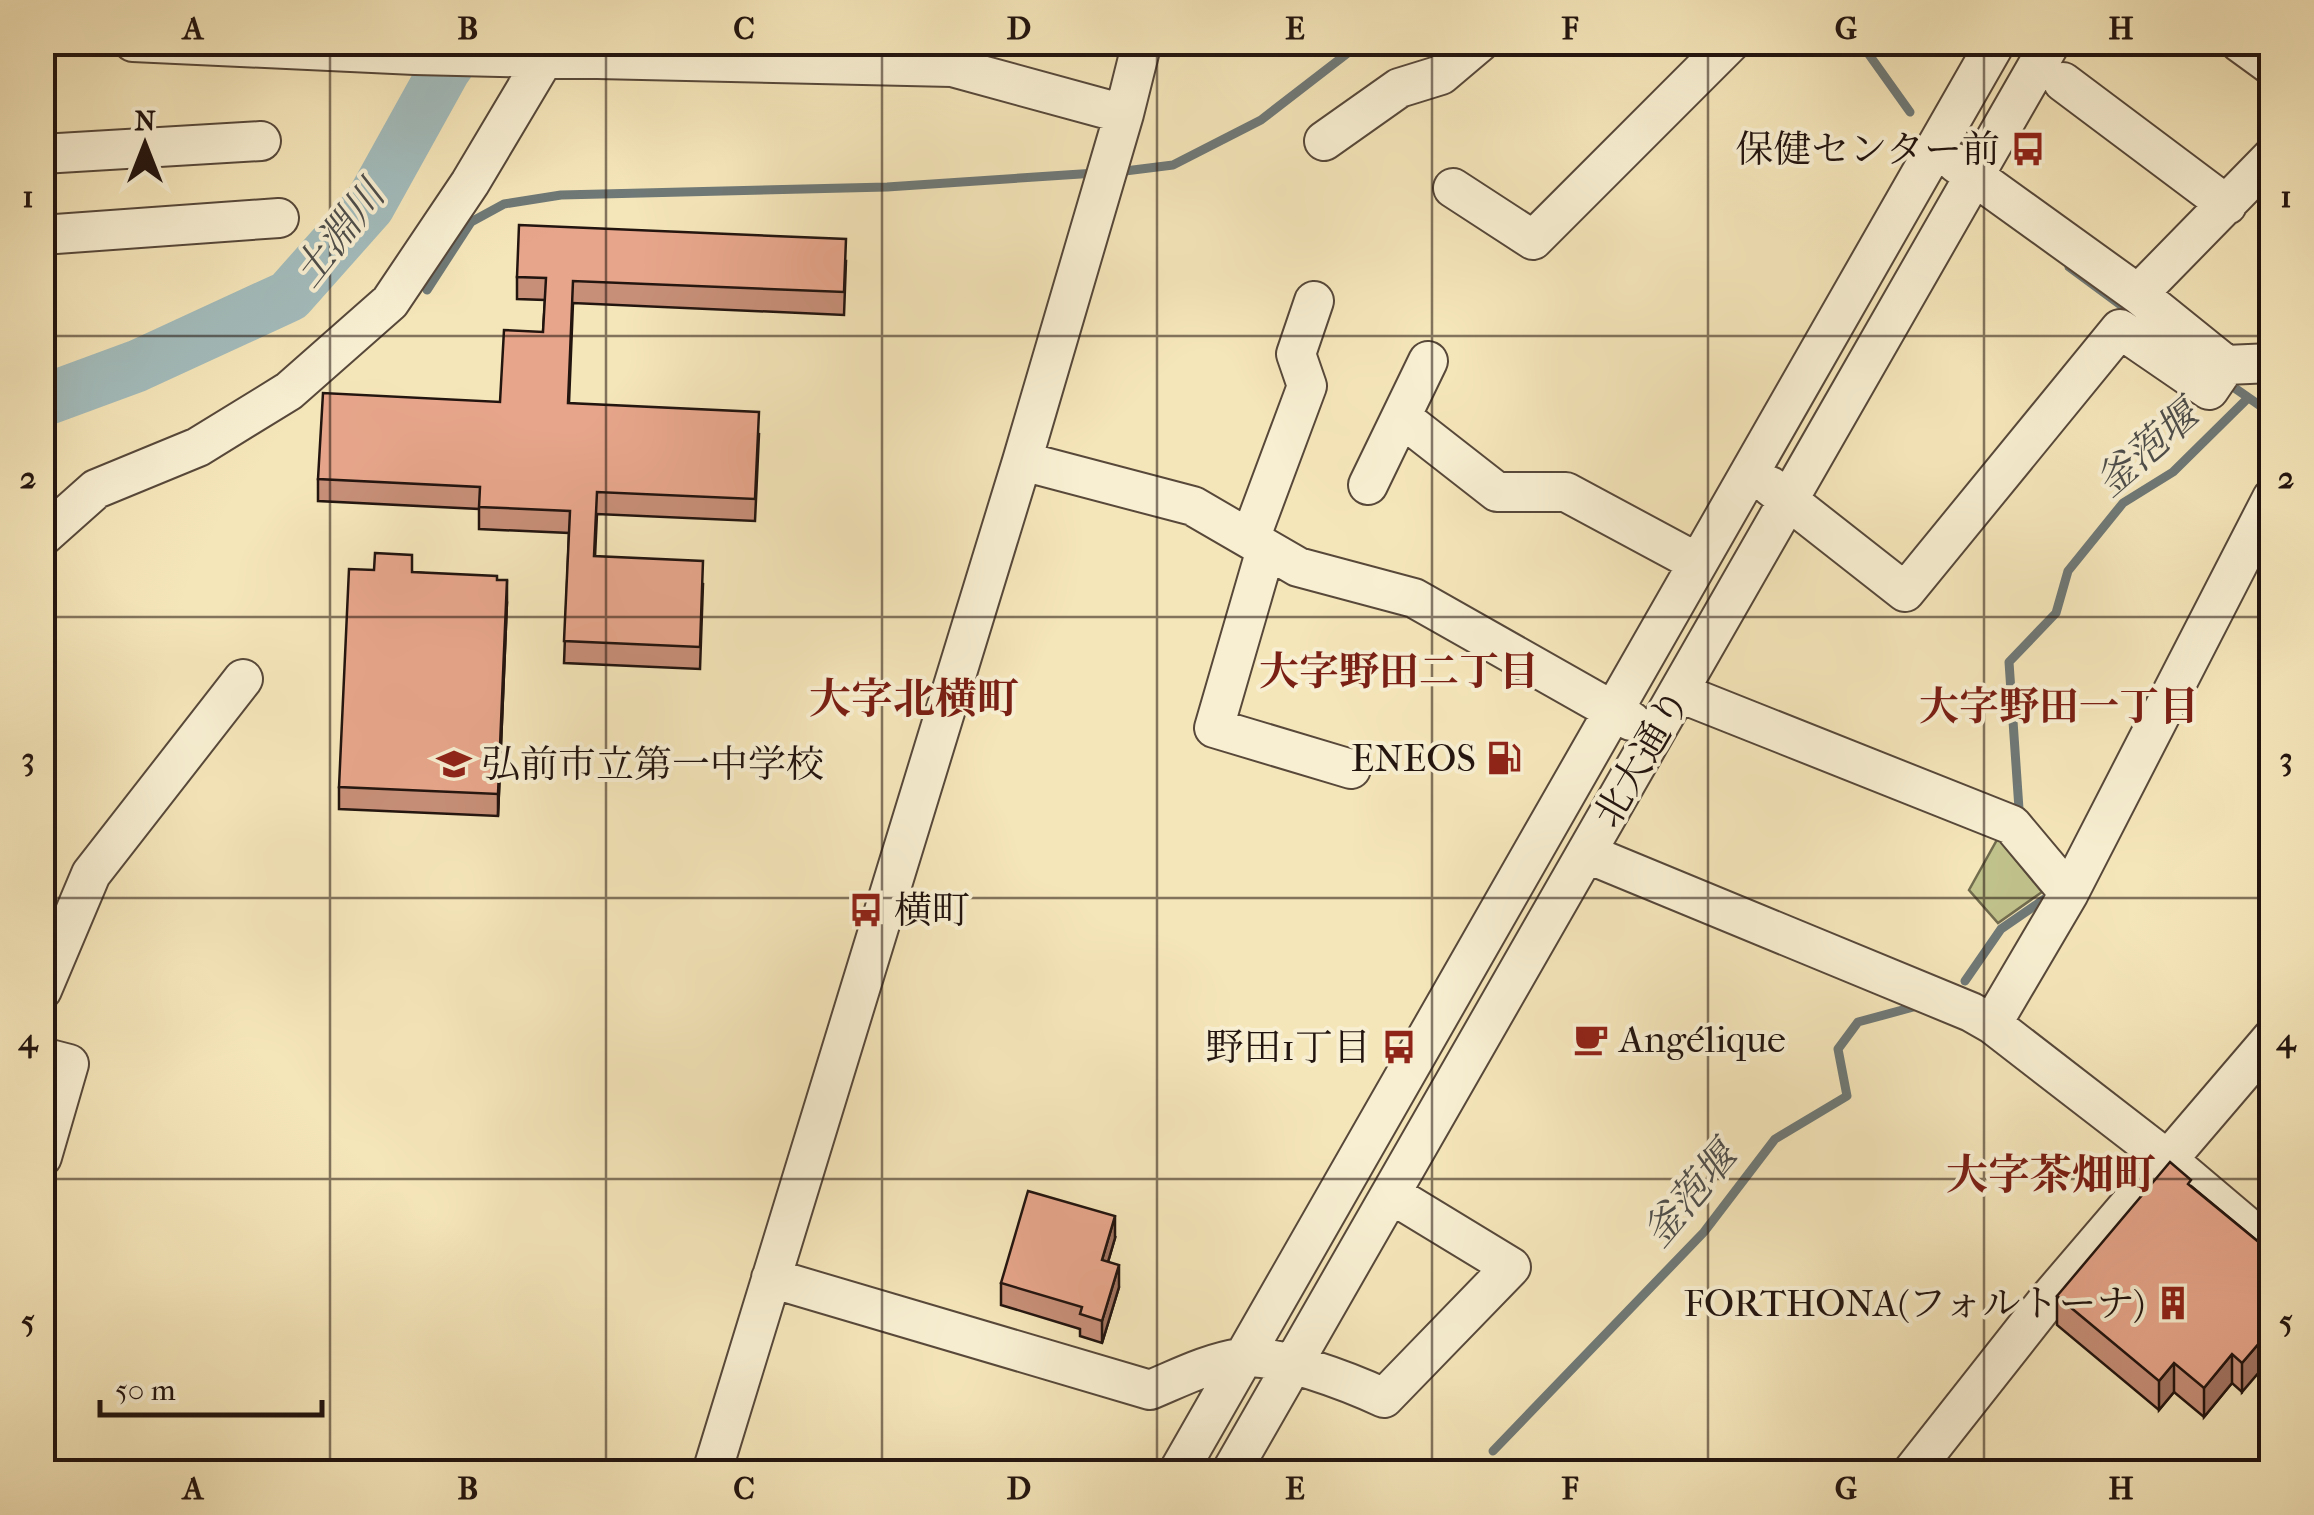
<svg xmlns="http://www.w3.org/2000/svg" width="2314" height="1515" font-family="'IM FELL French Canon','Noto Serif JP',serif">
<style>
.green{fill:#c1c38c;stroke:#726c4e;stroke-width:2.5}
.lines{fill:none;stroke-linecap:round;stroke-linejoin:round}
.stream{stroke:#6f7977;stroke-width:9}
.river{stroke:#a3bcbc;stroke-width:52}
.minor-casing{stroke:#57483a;stroke-width:42}
.minor{stroke:#f8efd2;stroke-width:38}
.wall{fill:#c78f78;stroke:#22140f;stroke-width:2.5}
.shaded-wall{fill:#a27461;stroke:#22140f;stroke-width:2.5}
.building{fill:#e7a68b;stroke:#22140f;stroke-width:2.5}
.grid{fill:none;stroke:#22140f;stroke-width:2.5;stroke-opacity:0.55}
.labels{text-anchor:middle;dominant-baseline:central;stroke-width:8;stroke-linejoin:round;paint-order:stroke}
.poi-label{font-size:38px;fill:#22140f;stroke:#f8efd2;text-anchor:end}
.street-label{font-size:38px;fill:#22140f;stroke:#f8efd2}
.water-label{font-size:40px;font-style:italic;fill:#4f4f4c;stroke:#f8efd2}
.neighbourhood-label{font-size:40px;font-weight:bold;fill:#7a1f14;stroke:#f8efd2}
.quarter-label{font-size:42px;font-weight:bold;fill:#7a1f14;stroke:#f8efd2}
.neatline{fill:none;stroke:#22140f;stroke-width:4}
.grid-label{font-size:32px;text-anchor:middle;font-weight:bold;fill:#22140f}
</style>
<rect width="100%" height="100%" fill="#f5e6ba"/>
<filter id="stains"><feTurbulence type="fractalNoise" baseFrequency=".002" numOctaves="4"/><feColorMatrix values="0 0 0 0 .2 0 0 0 0 .09 0 0 0 0 .02 0 0 0 .5 -.17"/></filter>
<radialGradient id="worn" r=".72"><stop offset=".6" stop-color="#630" stop-opacity="0"/><stop offset="1" stop-color="#630" stop-opacity=".3"/></radialGradient>
<path class="green" d="M 1998,838 L 2042,892 L 1998,923 L 1969,890 Z"/>
<g class="lines">
<path class="stream" d="M 1860,42 L 1910,112
M 1117,172 L 1173,165 L 1261,120 L 1362,42
M 2069,267 L 2145,323
M 427,290 L 471,222 L 504,204 L 561,195 L 887,187 L 1096,173
M 2226,382 L 2272,414
M 2024,816 L 2019,809 L 2009,662 L 2056,613 L 2068,571 L 2123,503 L 2173,472 L 2248,398
M 1965,981 L 2001,929 L 2046,898
M 1493,1451 L 1704,1232 L 1775,1139 L 1847,1096 L 1838,1049 L 1858,1022 L 1917,1006"/>
<path class="river" d="M 42,401 L 137,366 L 289,296 L 369,206 L 445,69 L 464,42"/>
<g class="minor-casing">
<path id="minor" d="M 133,42 L 415,55 L 952,67 L 1124,114
M 2239,42 L 2272,66
M 2063,82 L 2227,205
M 1324,141 L 1399,88 L 1441,75 L 1480,42
M 42,154 L 261,141
M 1956,163 L 2138,294 L 2226,365 L 2272,363
M 1453,188 L 1533,240 L 1731,42
M 42,235 L 279,218
M 2138,294 L 2272,157
M 1401,417 L 1497,492 L 1566,492 L 1698,563
M 1022,461 L 1193,506 L 1298,567 L 1414,598 L 1631,721
M 1368,485 L 1428,361
M 1770,486 L 1905,592 L 2120,329 L 2209,390 L 2226,365
M 42,537 L 96,489 L 198,447 L 289,391 L 390,302 L 470,183 L 554,42
M 1250,539 L 1307,386 L 1296,354 L 1314,301
M 1266,549 L 1214,728 L 1351,769
M 1680,693 L 2012,825 L 2069,893
M 1588,854 L 1971,1012 L 1992,1024 L 2168,1160 L 2272,1248
M 42,990 L 91,874 L 243,679
M 1992,1024 L 2069,893 L 2272,498
M 42,1057 L 69,1064 L 42,1157
M 771,1278 L 1150,1390 C 1179,1378 1208,1363 1240,1358 C 1273,1352 1352,1383 1384,1398 L 1511,1267 L 1391,1194
M 712,1472 L 1022,461 L 1124,114 L 1142,42
M 1178,1472 L 1996,42
M 1231,1472 L 2051,42
M 1912,1472 L 2046,1302 L 2272,1038"/>
</g>
<use href="#minor" class="minor"/>
</g>
<path class="wall" d="M 846,261 L 844,315 L 573,303 L 569,403 L 759,434 L 755,521 L 597,514 L 595,557 L 703,584 L 700,669 L 564,663 L 569,533 L 479,529 L 479,509 L 318,501 L 318,479 L 500,402 L 543,332 L 545,300 L 517,299 L 517,277 Z
M 412,572 L 497,580 L 507,602 L 498,816 L 339,809 L 339,787 Z
M 2191,1186 L 2272,1253 L 2242,1392 L 2232,1383 L 2204,1417 L 2174,1392 L 2159,1410 L 2057,1325 L 2057,1296 Z
M 1115,1238 L 1108,1262 L 1119,1287 L 1102,1343 L 1080,1336 L 1080,1329 L 1001,1305 L 1001,1283 Z"/>
<path class="shaded-wall" d="M 507,580 L 507,602 L 498,816 L 498,794 Z
M 1115,1216 L 1115,1238 L 1102,1282 L 1102,1260 Z
M 1119,1265 L 1119,1287 L 1102,1343 L 1102,1321 Z
M 2272,1328 L 2272,1357 L 2242,1392 L 2242,1363 Z
M 2232,1354 L 2232,1383 L 2204,1417 L 2204,1388 Z
M 2174,1363 L 2174,1392 L 2159,1410 L 2159,1381 Z"/>
<path class="building" d="M 519,225 L 846,239 L 844,292 L 573,281 L 568,403 L 759,412 L 755,499 L 597,492 L 594,556 L 703,561 L 700,647 L 564,641 L 570,511 L 479,507 L 480,487 L 318,479 L 323,393 L 500,402 L 504,330 L 543,332 L 546,278 L 517,277 Z
M 375,553 L 412,555 L 412,572 L 497,576 L 497,580 L 507,580 L 498,794 L 339,787 L 349,569 L 374,570 Z
M 2170,1162 L 2191,1180 L 2188,1184 L 2272,1253 L 2272,1328 L 2242,1363 L 2232,1354 L 2204,1388 L 2174,1363 L 2159,1381 L 2057,1296 Z
M 1028,1191 L 1115,1216 L 1102,1260 L 1119,1265 L 1102,1321 L 1080,1314 L 1082,1307 L 1001,1283 Z
M 1056,1461 L 1093,1472 L 1053,1472 Z"/>
<path class="grid" d="M 330,42 L 330,1472M 606,42 L 606,1472M 882,42 L 882,1472M 1157,42 L 1157,1472M 1432,42 L 1432,1472M 1708,42 L 1708,1472M 1984,42 L 1984,1472M 42,336 L 2272,336M 42,617 L 2272,617M 42,898 L 2272,898M 42,1179 L 2272,1179"/>
<defs>
<g id="bus-bare" transform="scale(2.7)"><path d="M-5-6H5V4H4V6H2V4H-2V6H-4V4H-5ZM-3.5-4V0h7V-4ZM-3.5 1.2v1.5H-2V1.2ZM2 1.2v1.5H3.5V1.2Z" fill="#8f2418" stroke="#f8efd2" stroke-width="2.5" paint-order="stroke"/></g>
<g id="fuel-bare" transform="scale(2.7)"><path d="M-5.5-6h7V0h2V4h1.3V-2.5L3-4.5l.8-.8L6-3V5H2.5V1h-1V6h-7ZM-4.2-4.7v3.2H.2V-4.7Z" fill="#8f2418" stroke="#f8efd2" stroke-width="2.5" paint-order="stroke"/></g>
<g id="school-bare" transform="scale(2.7)"><path d="M0-5L7-2L0 1L-7-2ZM-4 1L0 2.5L4 1V4Q0 6-4 4Z" fill="#8f2418" stroke="#f8efd2" stroke-width="2.5" paint-order="stroke"/></g>
<g id="cafe-bare" transform="scale(2.7)"><path d="M-5.5-4.5H6V0H3Q3 3.5 0 3.5H-2.5Q-5.5 3.5-5.5 0ZM3-3.2v2h1.7v-2ZM-6 4.5H4V6H-6Z" fill="#8f2418" stroke="#f8efd2" stroke-width="2.5" paint-order="stroke"/></g>
<g id="building-bare" transform="scale(2.7)"><path d="M-4-6H4V6H1V3H-1V6H-4ZM-2.5-4.3h1.7v1.8h-1.7ZM.8-4.3h1.7v1.8H.8ZM-2.5-1h1.7V.8h-1.7ZM.8-1h1.7V.8H.8Z" fill="#8f2418" stroke="#f8efd2" stroke-width="2.5" paint-order="stroke"/></g>
</defs>
<g fill-rule="evenodd">
<use href="#bus-bare" x="2028" y="149"/>
<use href="#fuel-bare" x="1504" y="758"/>
<use href="#school-bare" x="454" y="764"/>
<use href="#bus-bare" x="866" y="910"/>
<use href="#cafe-bare" x="1591" y="1039"/>
<use href="#bus-bare" x="1399" y="1047"/>
<use href="#building-bare" x="2173" y="1303"/>
</g>
<g class="labels">
<g class="poi-label">
<text x="2000" y="149">保健センター前</text>
<text x="1476" y="758">ENEOS</text>
<text x="482" y="764" text-anchor="start">弘前市立第一中学校</text>
<text x="894" y="910" text-anchor="start">横町</text>
<text x="1619" y="1039" text-anchor="start">Angélique</text>
<text x="1371" y="1047">野田1丁目</text>
<text x="2145" y="1303">FORTHONA(フォルトーナ)</text>
</g>
<g class="street-label">
<text transform="translate(1642 758) rotate(-60)">北大通り</text>
</g>
<g class="water-label">
<text transform="translate(339 234) rotate(-52)">土淵川</text>
<text transform="translate(2147 449) rotate(-41)">釜萢堰</text>
<text transform="translate(1690 1195) rotate(-50)">釜萢堰</text>
</g>
<g class="neighbourhood-label">
<text x="1399" y="672">大字野田二丁目</text>
<text x="2059" y="707">大字野田一丁目</text>
</g>
<g class="quarter-label">
<text x="914" y="699">大字北横町</text>
<text x="2051" y="1175">大字茶畑町</text>
</g>
</g>
<rect width="2314" height="1515" fill="none" stroke="#f5e6ba" stroke-width="110"/>
<g transform="translate(145 145)" stroke="#f8efd2" stroke-width="8" paint-order="stroke">
<path d="M0-8L18 38L0 25L-18 38Z" fill="#22140f"/>
<text y="-15" font-size="28" font-weight="bold" text-anchor="middle" fill="#22140f">N</text>
</g>
<path d="M100 1400v15h222v-15" fill="none" stroke="#22140f" stroke-width="5"/>
<text x="115" y="1400" font-size="30" fill="#22140f" stroke="#f8efd2" stroke-width="8" paint-order="stroke">50 m</text>
<rect x="55" y="55" width="2204" height="1405" class="neatline"/>
<g class="grid-label">
<text x="193" y="39">A</text>
<text x="468" y="39">B</text>
<text x="744" y="39">C</text>
<text x="1019" y="39">D</text>
<text x="1295" y="39">E</text>
<text x="1570" y="39">F</text>
<text x="1846" y="39">G</text>
<text x="2121" y="39">H</text>
<text x="28" y="207">1</text>
<text x="2286" y="207">1</text>
<text x="28" y="488">2</text>
<text x="2286" y="488">2</text>
<text x="28" y="769">3</text>
<text x="2286" y="769">3</text>
<text x="28" y="1050">4</text>
<text x="2286" y="1050">4</text>
<text x="28" y="1331">5</text>
<text x="2286" y="1331">5</text>
<text x="193" y="1499">A</text>
<text x="468" y="1499">B</text>
<text x="744" y="1499">C</text>
<text x="1019" y="1499">D</text>
<text x="1295" y="1499">E</text>
<text x="1570" y="1499">F</text>
<text x="1846" y="1499">G</text>
<text x="2121" y="1499">H</text>
</g>
<rect width="100%" height="100%" filter="url(#stains)"/>
<rect width="100%" height="100%" fill="url(#worn)"/>
</svg>
